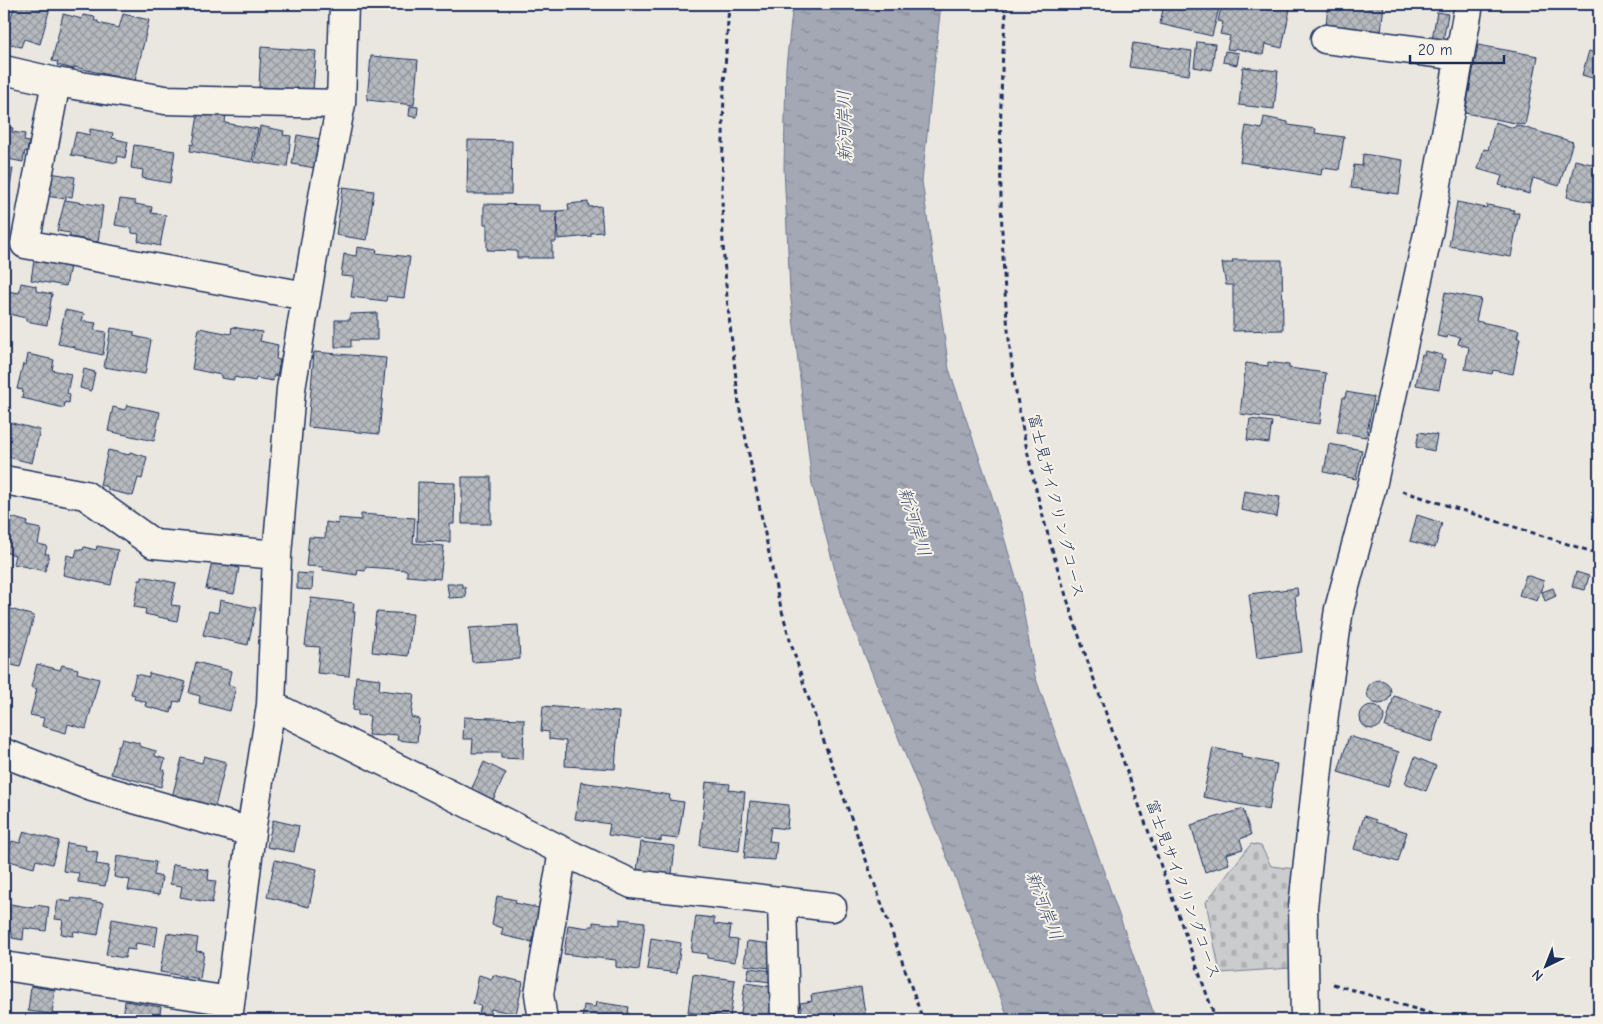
<svg xmlns="http://www.w3.org/2000/svg" width="1603" height="1024" font-family="'Comic Neue','Klee One',sans-serif">
<style>
.cemetery{fill:url(#cemetery-stones);stroke:#737e96}
.water{fill:url(#water-ripples);stroke:#6d7892}
.building{fill:url(#building-cross-hatch);stroke:#1b2f5e}
.lines{fill:none;stroke-linecap:round;stroke-linejoin:round}
.minor-casing{stroke:#1b2f5e;stroke-width:31}
.path{stroke:#1b2f5e;stroke-width:3;stroke-dasharray:5 4;stroke-linecap:butt}
.minor{stroke:#f7f3e8;stroke-width:28}
.labels{text-anchor:middle;dominant-baseline:central;stroke-width:4;stroke-linejoin:round;paint-order:stroke}
.street-label{font-size:16px;fill:#1b2f5e;stroke:#f7f3e8}
.water-label{font-size:18px;font-style:italic;fill:#445378;stroke:#f7f3e8}
</style>
<defs>
<pattern id="cemetery-stones" width="16" height="16" patternUnits="userSpaceOnUse" patternTransform="scale(1.25)"><rect width="16" height="16" fill="#cbcccd"/><path d="M2 7V4a2 2 0 0 1 4 0v3zM10 15v-3a2 2 0 0 1 4 0v3z" fill="#aeb0b2"/></pattern>
<pattern id="water-ripples" width="26" height="14" patternUnits="userSpaceOnUse" patternTransform="scale(1.25)"><rect width="26" height="14" fill="#a3a8b4"/><path d="M2 4q2-2 4 0t4 0M15 11q2-2 4 0t4 0" fill="none" stroke="#848996"/></pattern>
<pattern id="building-cross-hatch" width="8" height="8" patternUnits="userSpaceOnUse" patternTransform="scale(1.25)"><rect width="8" height="8" fill="#b6babf"/><path d="M0 0l8 8M0 8l8-8" fill="none" stroke="#93989e"/></pattern>
</defs>
<rect width="100%" height="100%" fill="#eae7e0"/>
<filter id="ink" filterUnits="userSpaceOnUse"><feTurbulence type="fractalNoise" baseFrequency=".02" numOctaves="2"/><feDisplacementMap in="SourceGraphic" scale="10" xChannelSelector="R" yChannelSelector="G"/><feConvolveMatrix kernelMatrix="1 2 1 2 8 2 1 2 1" color-interpolation-filters="sRGB"/></filter>
<g filter="url(#ink)">
<path class="cemetery" d="M 1251,844 L 1261,846 L 1271,866 L 1295,869 L 1291,968 L 1220,973 L 1206,902 Z"/>
<path class="water" d="M 793,4 L 941,4 L 922,181 L 949,369 L 989,486 L 1020,592 L 1035,676 L 1156,1020 L 1009,1020 L 962,894 L 844,604 L 812,484 L 790,291 L 784,169 L 786,66 Z"/>
<path class="building" d="M 4,4 L 9,4 L 4,20 Z
M 15,4 L 51,4 L 40,44 L 24,39 L 21,47 L 6,43 L 9,35 L 6,34 Z
M 1164,4 L 1220,4 L 1212,36 L 1160,24 Z
M 1222,4 L 1291,4 L 1282,48 L 1265,44 L 1263,55 L 1235,48 L 1234,50 L 1227,49 L 1230,36 L 1220,34 L 1223,22 L 1218,21 Z
M 1328,4 L 1384,4 L 1381,32 L 1326,27 Z
M 1437,12 L 1448,14 L 1443,41 L 1432,39 Z
M 63,14 L 82,19 L 83,15 L 95,17 L 94,21 L 98,21 L 98,23 L 119,28 L 123,14 L 149,20 L 135,81 L 74,67 L 74,69 L 57,65 L 58,62 L 52,61 Z
M 1197,42 L 1215,44 L 1212,70 L 1194,67 Z
M 1133,43 L 1192,51 L 1189,75 L 1129,67 Z
M 1478,45 L 1538,56 L 1525,125 L 1465,113 Z
M 261,47 L 316,51 L 313,91 L 259,87 Z
M 1225,51 L 1239,53 L 1237,65 L 1223,62 Z
M 1589,51 L 1599,54 L 1599,80 L 1582,75 Z
M 371,56 L 418,60 L 414,105 L 367,100 Z
M 1243,67 L 1278,71 L 1274,109 L 1239,105 Z
M 410,106 L 418,107 L 417,117 L 409,116 Z
M 199,109 L 226,113 L 225,123 L 258,129 L 252,162 L 190,151 L 191,144 L 193,145 Z
M 1264,117 L 1288,122 L 1288,125 L 1316,129 L 1315,133 L 1344,137 L 1339,170 L 1322,168 L 1321,175 L 1240,162 L 1246,126 L 1262,129 Z
M 1495,122 L 1514,128 L 1516,125 L 1573,142 L 1559,186 L 1533,178 L 1529,194 L 1499,185 L 1502,176 L 1478,169 L 1484,149 L 1488,150 Z
M 4,126 L 13,128 L 12,132 L 25,134 L 24,141 L 29,142 L 27,152 L 25,151 L 23,162 L 8,159 L 7,164 L 4,163 Z
M 260,126 L 284,131 L 283,135 L 291,136 L 287,167 L 254,162 Z
M 90,129 L 113,133 L 112,138 L 128,142 L 125,158 L 118,156 L 117,163 L 71,155 L 76,132 L 90,135 Z
M 297,135 L 320,139 L 315,168 L 292,164 Z
M 468,140 L 512,141 L 511,194 L 467,194 Z
M 134,145 L 175,151 L 170,183 L 142,178 L 143,170 L 131,168 Z
M 1363,154 L 1403,160 L 1399,194 L 1351,188 L 1354,165 L 1362,166 Z
M 1575,160 L 1599,166 L 1592,202 L 1567,197 Z
M 4,167 L 13,169 L 7,202 L 4,201 Z
M 50,173 L 75,177 L 72,197 L 66,196 L 66,199 L 46,196 Z
M 343,187 L 374,191 L 367,240 L 336,235 Z
M 120,199 L 135,201 L 135,204 L 152,207 L 151,213 L 166,215 L 160,246 L 138,241 L 139,234 L 132,233 L 132,228 L 115,225 Z
M 65,200 L 103,206 L 98,242 L 70,237 L 70,233 L 57,231 Z
M 588,202 L 589,207 L 601,206 L 603,232 L 591,233 L 591,236 L 558,239 L 557,211 L 569,210 L 568,204 Z
M 1457,202 L 1486,208 L 1487,205 L 1514,210 L 1513,213 L 1519,213 L 1511,257 L 1449,246 Z
M 484,204 L 539,205 L 539,211 L 557,211 L 556,242 L 552,242 L 552,258 L 517,258 L 517,251 L 487,250 L 487,224 L 484,224 Z
M 357,247 L 377,250 L 376,253 L 410,257 L 404,298 L 387,296 L 386,301 L 351,297 L 354,277 L 341,276 L 344,254 L 356,256 Z
M 34,260 L 70,266 L 66,286 L 31,280 Z
M 1232,260 L 1282,260 L 1283,330 L 1233,331 L 1233,285 L 1226,285 L 1222,263 L 1233,263 Z
M 21,283 L 36,286 L 36,291 L 52,294 L 47,325 L 26,321 L 26,318 L 4,313 L 7,291 L 19,293 Z
M 1445,292 L 1481,299 L 1476,321 L 1519,330 L 1517,338 L 1520,338 L 1513,374 L 1493,370 L 1492,374 L 1465,369 L 1469,347 L 1458,344 L 1460,337 L 1448,335 L 1447,338 L 1437,336 Z
M 65,310 L 84,314 L 82,321 L 96,323 L 94,330 L 106,332 L 103,355 L 75,349 L 75,347 L 58,344 Z
M 377,313 L 377,340 L 351,340 L 351,347 L 335,347 L 335,320 L 350,320 L 350,314 Z
M 232,327 L 262,332 L 260,341 L 278,345 L 276,359 L 280,360 L 277,376 L 274,375 L 273,381 L 256,378 L 255,381 L 234,377 L 234,380 L 221,378 L 221,375 L 192,369 L 199,328 L 231,334 Z
M 111,328 L 134,332 L 134,336 L 151,340 L 145,374 L 104,367 Z
M 1425,351 L 1442,355 L 1441,359 L 1445,359 L 1439,389 L 1416,385 L 1422,354 L 1424,355 Z
M 314,352 L 386,358 L 379,434 L 308,427 Z
M 28,354 L 54,360 L 52,370 L 71,374 L 67,393 L 70,394 L 69,403 L 65,402 L 64,408 L 22,398 L 23,390 L 17,389 L 23,364 L 26,365 Z
M 1268,362 L 1289,365 L 1289,368 L 1326,373 L 1320,424 L 1240,414 L 1246,363 L 1268,366 Z
M 84,369 L 95,372 L 91,391 L 80,388 Z
M 1346,392 L 1374,397 L 1366,437 L 1337,432 L 1343,397 L 1345,398 Z
M 127,405 L 160,412 L 154,441 L 108,431 L 113,407 L 125,410 Z
M 1250,419 L 1272,422 L 1269,443 L 1247,440 Z
M 4,421 L 40,430 L 32,463 L 4,456 Z
M 1419,432 L 1437,435 L 1434,451 L 1416,447 Z
M 1329,444 L 1362,450 L 1356,479 L 1324,472 Z
M 108,450 L 129,455 L 130,452 L 147,457 L 142,479 L 138,478 L 133,496 L 108,490 L 108,487 L 100,485 Z
M 462,477 L 491,477 L 491,524 L 462,524 Z
M 418,482 L 455,483 L 454,524 L 450,524 L 450,542 L 417,541 Z
M 1244,491 L 1280,497 L 1277,517 L 1241,510 Z
M 361,514 L 415,518 L 413,543 L 444,546 L 440,579 L 407,576 L 407,570 L 366,567 L 365,571 L 358,570 L 357,575 L 323,570 L 323,567 L 306,566 L 309,537 L 325,538 L 326,522 L 338,524 L 338,518 L 361,520 Z
M 1417,515 L 1442,523 L 1435,548 L 1410,541 Z
M 11,517 L 28,522 L 27,526 L 41,529 L 38,544 L 47,546 L 45,554 L 49,554 L 45,571 L 13,564 L 15,555 L 4,552 Z
M 97,546 L 118,550 L 111,585 L 63,575 L 67,555 L 75,557 L 77,549 L 83,550 L 84,547 L 96,550 Z
M 212,562 L 239,568 L 234,594 L 206,589 Z
M 1576,572 L 1589,576 L 1585,590 L 1572,587 Z
M 297,573 L 313,574 L 312,590 L 297,589 Z
M 1526,575 L 1544,581 L 1537,601 L 1519,595 Z
M 142,576 L 176,583 L 171,605 L 180,606 L 177,621 L 145,614 L 146,609 L 134,607 L 139,580 L 142,580 Z
M 447,584 L 462,584 L 462,587 L 465,587 L 466,597 L 449,598 Z
M 1297,588 L 1298,596 L 1295,596 L 1302,652 L 1257,658 L 1249,594 Z
M 1553,588 L 1556,596 L 1545,601 L 1542,592 Z
M 311,598 L 354,603 L 353,612 L 355,612 L 349,676 L 317,673 L 320,647 L 305,646 Z
M 220,600 L 256,608 L 248,645 L 203,635 L 209,611 L 218,613 Z
M 4,607 L 34,616 L 20,667 L 4,663 Z
M 376,612 L 413,614 L 408,656 L 372,652 Z
M 518,625 L 520,659 L 472,662 L 469,628 Z
M 196,662 L 231,671 L 228,685 L 236,687 L 230,711 L 199,703 L 200,696 L 189,693 Z
M 37,664 L 60,670 L 62,665 L 78,669 L 77,673 L 99,679 L 86,729 L 68,724 L 66,733 L 42,726 L 44,718 L 30,715 L 37,689 L 31,687 Z
M 149,673 L 186,682 L 180,702 L 174,701 L 171,713 L 145,706 L 146,702 L 134,699 L 135,695 L 131,694 L 136,674 L 149,677 Z
M 356,676 L 380,679 L 379,690 L 414,694 L 411,717 L 419,719 L 417,742 L 397,740 L 398,735 L 385,734 L 384,736 L 368,735 L 370,716 L 358,715 L 358,711 L 353,710 Z
M1367 692a12 12 0 1 1 24 0a12 12 0 1 1-24 0Z
M 1394,696 L 1441,711 L 1432,742 L 1385,727 Z
M1360 717a12 12 0 1 1 24 0a12 12 0 1 1-24 0Z
M 543,706 L 619,712 L 615,769 L 565,766 L 566,741 L 549,739 L 549,732 L 541,731 Z
M 464,717 L 524,719 L 523,759 L 501,758 L 501,753 L 472,753 L 473,739 L 463,739 Z
M 1349,736 L 1399,752 L 1388,787 L 1338,772 Z
M 122,739 L 139,743 L 139,746 L 156,751 L 155,756 L 165,759 L 162,770 L 165,770 L 161,787 L 111,774 L 118,746 L 120,746 Z
M 1213,748 L 1242,754 L 1241,757 L 1277,764 L 1269,810 L 1203,797 Z
M 204,756 L 226,762 L 215,807 L 172,797 L 182,758 L 202,763 Z
M 1415,757 L 1436,766 L 1426,791 L 1405,783 Z
M 484,762 L 506,773 L 493,800 L 471,790 Z
M 581,782 L 670,795 L 669,800 L 684,802 L 678,839 L 661,837 L 661,841 L 641,838 L 640,840 L 608,835 L 610,824 L 575,819 Z
M 706,782 L 730,784 L 729,790 L 745,792 L 739,851 L 700,846 Z
M 750,801 L 789,805 L 787,829 L 771,827 L 769,841 L 777,842 L 775,860 L 744,858 Z
M 1243,809 L 1251,835 L 1240,839 L 1243,849 L 1226,854 L 1229,864 L 1205,872 L 1191,825 Z
M 1364,816 L 1376,820 L 1375,822 L 1407,832 L 1398,862 L 1354,849 Z
M 273,820 L 299,826 L 294,852 L 267,847 Z
M 4,828 L 9,830 L 4,848 Z
M 24,831 L 59,841 L 52,864 L 36,860 L 34,868 L 6,860 L 12,841 L 20,843 Z
M 641,842 L 675,846 L 672,874 L 637,870 Z
M 67,843 L 86,846 L 85,850 L 98,852 L 96,864 L 109,866 L 105,886 L 78,882 L 79,873 L 63,871 Z
M 117,856 L 156,862 L 154,875 L 162,877 L 159,895 L 128,890 L 130,880 L 114,877 Z
M 275,860 L 317,869 L 309,907 L 267,897 Z
M 173,864 L 209,870 L 208,880 L 216,881 L 212,903 L 180,897 L 182,886 L 170,884 Z
M 497,896 L 516,900 L 515,903 L 539,908 L 532,942 L 501,935 L 503,928 L 492,925 Z
M 72,898 L 103,903 L 98,935 L 74,931 L 73,936 L 61,934 L 63,920 L 55,919 L 58,900 L 71,902 Z
M 4,903 L 34,908 L 35,905 L 49,907 L 46,931 L 24,928 L 23,940 L 12,938 L 12,933 L 4,932 Z
M 696,916 L 714,918 L 714,924 L 731,926 L 729,939 L 738,940 L 735,962 L 707,958 L 707,954 L 691,952 Z
M 112,919 L 158,927 L 155,946 L 136,943 L 135,950 L 127,949 L 125,958 L 106,955 Z
M 620,919 L 645,922 L 639,970 L 616,967 L 616,960 L 564,954 L 568,925 L 589,928 L 589,926 L 593,926 L 593,922 L 620,925 Z
M 167,933 L 198,938 L 196,951 L 204,952 L 200,979 L 160,972 Z
M 651,938 L 681,943 L 677,973 L 647,969 Z
M 747,941 L 772,944 L 769,968 L 744,965 Z
M 749,968 L 773,971 L 771,982 L 747,979 Z
M 693,974 L 735,980 L 730,1018 L 688,1012 Z
M 479,975 L 492,979 L 493,975 L 523,982 L 516,1014 L 491,1009 L 490,1015 L 479,1013 L 481,1006 L 473,1004 Z
M 745,983 L 774,987 L 769,1020 L 740,1020 Z
M 31,986 L 55,990 L 52,1014 L 28,1011 Z
M 861,987 L 866,1020 L 803,1020 L 800,1003 L 812,1001 L 811,995 Z
M 125,1001 L 161,1007 L 159,1020 L 123,1020 Z
M 596,1002 L 629,1007 L 627,1020 L 582,1020 L 584,1005 L 595,1007 Z
M 645,1014 L 678,1018 L 678,1020 L 644,1020 Z"/>
<g class="lines">
<g class="minor-casing">
<path id="minor" d="M 1325,39 L 1460,56
M 4,70 L 56,82 L 165,100 L 341,104
M 56,82 L 25,244 L 306,296
M 4,480 L 85,495 L 154,544 L 277,555
M 271,705 L 563,851 L 632,884 L 832,907
M 4,753 L 92,787 L 251,832
M 782,901 L 785,1020
M 4,966 L 230,1001
M 228,1020 L 251,832 L 271,705 L 277,555 L 291,389 L 324,191 L 341,104 L 344,4
M 543,1020 L 539,994 L 563,851
M 1305,1020 L 1303,907 L 1324,714 L 1339,609 L 1373,482 L 1429,229 L 1469,4"/>
</g>
<path class="path" d="M 729,4 L 724,86 L 722,193 L 723,245 L 727,298 L 739,405 L 777,593 L 790,640 L 806,691 L 923,1020
M 1007,4 C 1000,69 1000,133 1001,199 C 1003,269 1006,340 1019,409 C 1040,527 1079,640 1120,752 C 1152,841 1184,931 1216,1020
M 1402,491 L 1599,554
M 1333,984 L 1452,1020"/>
<use href="#minor" class="minor"/>
</g>
</g>
<g class="labels">
<g class="street-label">
<text transform="translate(1056 506) rotate(76)">富士見サイクリングコース</text>
<text transform="translate(1183 889) rotate(70)">富士見サイクリングコース</text>
</g>
<g class="water-label">
<text transform="translate(845 126) rotate(-91)">新河岸川</text>
<text transform="translate(914 522) rotate(73)">新河岸川</text>
<text transform="translate(1044 906) rotate(69)">新河岸川</text>
</g>
</g>
<rect width="1603" height="1024" fill="none" stroke="#f7f3e8" stroke-width="20"/>
<rect x="10" y="10" width="1583" height="1004" fill="none" stroke="#1b2f5e" stroke-width="2" filter="url(#ink)"/>
<g transform="translate(1546 966) rotate(223)" stroke="#f7f3e8" stroke-width="4" paint-order="stroke">
<path d="M0-4L9 19L0 12L-9 19Z" fill="#1b2f5e"/>
<text y="-8" font-size="14" font-weight="bold" text-anchor="middle" fill="#1b2f5e">N</text>
</g>
<path d="M1410 55v8h94v-8" fill="none" stroke="#1b2f5e" stroke-width="2.5"/>
<text x="1418" y="55" font-size="15" fill="#1b2f5e" stroke="#f7f3e8" stroke-width="4" paint-order="stroke">20 m</text>
</svg>
